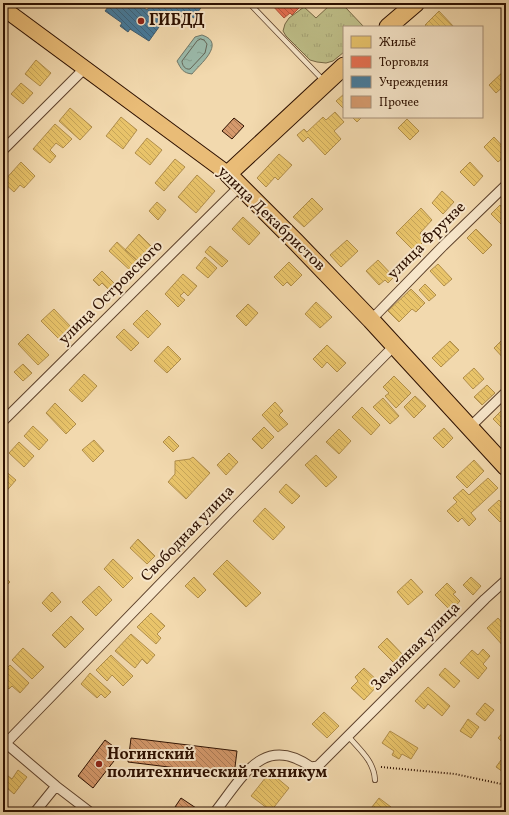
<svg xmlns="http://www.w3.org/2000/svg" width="509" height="815" font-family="Vollkorn,serif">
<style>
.grass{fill:url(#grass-tufts);stroke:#766744}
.water{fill:url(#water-ripples);stroke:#6f7667}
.homes{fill:url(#homes-back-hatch);stroke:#b18e4a}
.shops{fill:url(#shops-back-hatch);stroke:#af5239}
.public{fill:url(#public-back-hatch);stroke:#3e5b6e}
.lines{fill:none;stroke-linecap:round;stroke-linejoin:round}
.shore{stroke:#646556;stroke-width:1}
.building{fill:url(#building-back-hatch);stroke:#2d1000}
.lane-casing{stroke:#5e422c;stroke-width:6}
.street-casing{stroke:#5e422c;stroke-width:11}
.primary-casing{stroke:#2d1000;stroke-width:17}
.highway-casing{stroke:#2d1000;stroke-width:19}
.path{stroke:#2d1000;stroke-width:2;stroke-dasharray:1 2;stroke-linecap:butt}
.lane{stroke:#f7e6ca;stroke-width:4.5}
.street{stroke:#f7e6ca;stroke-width:9}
.primary{stroke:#e9bc77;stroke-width:15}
.highway{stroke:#e9bc77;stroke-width:17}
.poi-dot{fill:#8f2418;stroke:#f7e6ca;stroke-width:1.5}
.labels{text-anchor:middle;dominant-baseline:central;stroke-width:4;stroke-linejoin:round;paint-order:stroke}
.poi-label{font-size:16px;font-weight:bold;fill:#2d1000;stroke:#f7e6ca;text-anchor:start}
.street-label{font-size:16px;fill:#2d1000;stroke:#f7e6ca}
</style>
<defs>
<pattern id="grass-tufts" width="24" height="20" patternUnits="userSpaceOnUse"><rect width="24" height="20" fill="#bebe88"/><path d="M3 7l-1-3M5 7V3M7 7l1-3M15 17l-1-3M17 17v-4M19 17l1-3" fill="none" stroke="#a4a274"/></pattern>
<pattern id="water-ripples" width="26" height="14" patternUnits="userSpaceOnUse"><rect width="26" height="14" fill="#9bbaab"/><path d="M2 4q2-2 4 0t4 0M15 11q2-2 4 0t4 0" fill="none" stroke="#869f91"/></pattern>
<pattern id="homes-back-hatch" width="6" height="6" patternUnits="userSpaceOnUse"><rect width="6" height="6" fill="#e9c46a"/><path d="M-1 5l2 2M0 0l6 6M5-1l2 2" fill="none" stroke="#c8a75a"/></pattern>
<pattern id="shops-back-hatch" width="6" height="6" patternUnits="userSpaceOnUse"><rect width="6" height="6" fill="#e76f51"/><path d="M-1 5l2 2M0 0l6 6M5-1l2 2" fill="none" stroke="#bc5a41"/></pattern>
<pattern id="public-back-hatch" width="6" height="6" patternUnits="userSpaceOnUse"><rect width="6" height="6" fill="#457b9d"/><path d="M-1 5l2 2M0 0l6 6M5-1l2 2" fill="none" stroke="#3a637e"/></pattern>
<pattern id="building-back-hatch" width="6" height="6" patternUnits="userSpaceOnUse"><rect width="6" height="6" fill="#d5996c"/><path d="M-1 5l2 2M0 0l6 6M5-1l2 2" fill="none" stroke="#ad7b56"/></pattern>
</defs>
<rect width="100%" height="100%" fill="#f2d9ae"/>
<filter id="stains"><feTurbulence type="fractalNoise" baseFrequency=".005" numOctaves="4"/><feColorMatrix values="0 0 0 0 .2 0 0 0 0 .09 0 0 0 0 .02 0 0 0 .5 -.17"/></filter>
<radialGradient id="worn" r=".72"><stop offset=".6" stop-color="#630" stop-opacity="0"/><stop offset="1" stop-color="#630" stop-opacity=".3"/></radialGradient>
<path class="grass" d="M 334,3 L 340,3 L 346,8 L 364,27 L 344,27 L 344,52 L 333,61 L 326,63 L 317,62 L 310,60 L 286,36 L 283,31 L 285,24 L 289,18 L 304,7 L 316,18 L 329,6 Z"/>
<path class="water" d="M 202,35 C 227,43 199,65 192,74 C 183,73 181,69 177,61 L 195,37 Z"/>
<path class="homes" d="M 439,11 L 454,27 L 427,27 L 425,25 Z
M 36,60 L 51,73 L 40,86 L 25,74 Z
M 506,69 L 506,84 L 496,93 L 489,85 Z
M 21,83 L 33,93 L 23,104 L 11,94 Z
M 344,94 L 344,109 L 336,101 Z
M 70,108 L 92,127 L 80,140 L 59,121 Z
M 335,112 L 344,122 L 334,131 L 341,139 L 325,155 L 308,137 L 303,142 L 297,135 L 304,129 L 307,132 L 323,117 L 326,120 Z
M 121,117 L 137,130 L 123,149 L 106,136 Z
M 352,117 L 362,117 L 357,122 Z
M 407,119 L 419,131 L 410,140 L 398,128 Z
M 55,124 L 72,139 L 63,148 L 56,143 L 50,150 L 56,156 L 50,163 L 33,149 Z
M 494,137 L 506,150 L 506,155 L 498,162 L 484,147 Z
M 147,138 L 162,150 L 150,165 L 135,153 Z
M 279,154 L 292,165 L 278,180 L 275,177 L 266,187 L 257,178 Z
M 175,159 L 185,167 L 164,191 L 155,183 Z
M 21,162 L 35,176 L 24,188 L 20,185 L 14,192 L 3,182 Z
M 470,162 L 483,176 L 474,186 L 460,172 Z
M 197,175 L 215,191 L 196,213 L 178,197 Z
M 442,191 L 454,202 L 443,214 L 432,203 Z
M 312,198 L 323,209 L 304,227 L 293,217 Z
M 157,202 L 166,210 L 158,220 L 149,211 Z
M 500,205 L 506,211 L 506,229 L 491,214 Z
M 421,208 L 432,220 L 420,233 L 426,239 L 414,251 L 396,233 Z
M 243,217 L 260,233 L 249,245 L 232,229 Z
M 476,229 L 492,245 L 483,254 L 467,238 Z
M 139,234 L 153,248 L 140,263 L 125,250 Z
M 347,240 L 358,251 L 341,267 L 330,255 Z
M 117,242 L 140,263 L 132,272 L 109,251 Z
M 210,246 L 228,261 L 222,267 L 205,252 Z
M 205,257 L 217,268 L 208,278 L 196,268 Z
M 378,260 L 394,277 L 388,283 L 385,280 L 379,285 L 366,271 Z
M 289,262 L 302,275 L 291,286 L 287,282 L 283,286 L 274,277 Z
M 438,264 L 452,279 L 444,286 L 430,271 Z
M 102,271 L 115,284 L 109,290 L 102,283 L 99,286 L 93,280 Z
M 183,274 L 197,286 L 188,296 L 184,292 L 180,296 L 185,300 L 178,307 L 165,294 Z
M 425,284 L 436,295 L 429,301 L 419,290 Z
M 411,289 L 425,303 L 416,312 L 412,309 L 399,322 L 388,311 Z
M 316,302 L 332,317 L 320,328 L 305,314 Z
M 248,304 L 258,313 L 246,326 L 236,316 Z
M 54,309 L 72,328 L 60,340 L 41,321 Z
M 147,310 L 161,324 L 148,338 L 133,324 Z
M 124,329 L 139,343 L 131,351 L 116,337 Z
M 28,334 L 49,355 L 38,365 L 18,344 Z
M 506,336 L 506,361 L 494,348 Z
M 450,341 L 459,350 L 441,367 L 432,358 Z
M 327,345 L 346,363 L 337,372 L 327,362 L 322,368 L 313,359 Z
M 168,346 L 181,359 L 167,373 L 154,361 Z
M 23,364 L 32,373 L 23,381 L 14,372 Z
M 474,368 L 484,379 L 473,389 L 463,378 Z
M 84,374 L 97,386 L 82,402 L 69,390 Z
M 394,376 L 411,393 L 396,408 L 385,396 L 389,393 L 383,387 Z
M 487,385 L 495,393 L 482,405 L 474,397 Z
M 415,396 L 426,406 L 414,418 L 404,407 Z
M 383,398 L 399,416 L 390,424 L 373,407 Z
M 275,402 L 283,411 L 279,415 L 288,424 L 278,432 L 262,415 Z
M 55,403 L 76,424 L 66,434 L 46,413 Z
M 362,407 L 380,425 L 371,435 L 352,417 Z
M 505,407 L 506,428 L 504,430 L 493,419 Z
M 33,426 L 48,440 L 39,450 L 24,436 Z
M 264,427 L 274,437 L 262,449 L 252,439 Z
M 444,428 L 453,438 L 443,448 L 433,438 Z
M 339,429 L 351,441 L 339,454 L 326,442 Z
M 169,436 L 179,446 L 173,452 L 163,442 Z
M 94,440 L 104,451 L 93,462 L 82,450 Z
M 19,442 L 34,456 L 24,467 L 9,453 Z
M 229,453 L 238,462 L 226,475 L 217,465 Z
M 316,455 L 337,477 L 326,487 L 305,465 Z
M 193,457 L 210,473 L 186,499 L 168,482 L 175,474 L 175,461 L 190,459 Z
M 474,460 L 484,471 L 467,488 L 456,477 Z
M 3,469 L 16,480 L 3,495 Z
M 488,478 L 498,488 L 471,513 L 476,519 L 469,526 L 462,518 L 458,522 L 447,511 L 457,502 L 453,498 L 463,489 L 469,495 Z
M 286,484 L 300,496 L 292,504 L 279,492 Z
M 506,499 L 506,516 L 500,522 L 488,510 L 499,500 L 502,503 Z
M 265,508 L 285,527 L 273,540 L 253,521 Z
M 138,539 L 155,556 L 147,564 L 130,548 Z
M 113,559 L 133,578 L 123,588 L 104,569 Z
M 227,560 L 261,593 L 246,607 L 213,574 Z
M 3,575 L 10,582 L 3,589 Z
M 194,577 L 206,590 L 198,598 L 185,586 Z
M 471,577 L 481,586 L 473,595 L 463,585 Z
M 411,579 L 423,592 L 408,605 L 397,592 Z
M 447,583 L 456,592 L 453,594 L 460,601 L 451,611 L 435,595 Z
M 99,586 L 112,600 L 96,616 L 82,602 Z
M 52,592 L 61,602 L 51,612 L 42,603 Z
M 151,613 L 165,626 L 157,634 L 161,638 L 156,644 L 137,627 Z
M 71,616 L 84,629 L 65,648 L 52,635 Z
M 498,618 L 506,627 L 505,648 L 487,628 Z
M 131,634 L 155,655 L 147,664 L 142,659 L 135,668 L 115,651 Z
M 387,638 L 405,657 L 396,665 L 378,647 Z
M 23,648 L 44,667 L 32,679 L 12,660 Z
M 483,649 L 490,656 L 483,664 L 487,668 L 478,679 L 460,663 L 472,650 L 478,655 Z
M 111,655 L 133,676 L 123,686 L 112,675 L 107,681 L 96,670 Z
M 10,665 L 29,683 L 20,693 L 12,686 L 9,689 L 3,683 L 3,672 Z
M 364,668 L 380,683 L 364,700 L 351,688 L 358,681 L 355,677 Z
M 445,668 L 460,681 L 454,688 L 439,675 Z
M 90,673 L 111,692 L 105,698 L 101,694 L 97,698 L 81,684 Z
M 428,687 L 450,706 L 442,716 L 428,704 L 424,709 L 415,701 Z
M 485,703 L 494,710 L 485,721 L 476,714 Z
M 324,712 L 339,726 L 327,738 L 312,724 Z
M 468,719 L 479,727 L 471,738 L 460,731 Z
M 506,729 L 506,745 L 498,738 Z
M 390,731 L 418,748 L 411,759 L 402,754 L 399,759 L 392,755 L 394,751 L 382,743 Z
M 501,760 L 504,763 L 506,761 L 506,774 L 496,767 Z
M 18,770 L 27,777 L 14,794 L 7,788 L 3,792 L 3,772 L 12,779 Z
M 270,772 L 289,788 L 271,811 L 251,796 Z
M 379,798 L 391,807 L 388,812 L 368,812 Z"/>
<path class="shops" d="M 272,3 L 299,3 L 296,6 L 299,8 L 292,15 L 290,13 L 284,18 L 271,4 Z"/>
<path class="public" d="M 111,3 L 137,3 L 147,10 L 152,3 L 172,3 L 174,5 L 176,3 L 204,3 L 194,18 L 184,12 L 179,20 L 169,13 L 149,41 L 130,29 L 128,32 L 120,26 L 122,23 L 105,11 Z"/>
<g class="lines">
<path class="shore" d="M 201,39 L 204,40 L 207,44 L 205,53 L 190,69 C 185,70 182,65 182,61 L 197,41 Z"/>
</g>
<path class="building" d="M 234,118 L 244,126 L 232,139 L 222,131 Z
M 131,738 L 237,751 L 234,775 L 128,762 Z
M 105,740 L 121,752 L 93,788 L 78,776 Z
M 181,798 L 202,812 L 182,812 L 175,807 Z"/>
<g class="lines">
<g class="lane-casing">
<path id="lane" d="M 249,3 L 323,80
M 348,736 C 360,750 374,761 375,780"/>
</g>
<g class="street-casing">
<path id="street" d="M 3,150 L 84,69
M 371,320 L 443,246 L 506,185
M 3,421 L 240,186
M 469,428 L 506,392
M 3,741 L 56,786 L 90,812
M 5,744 L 236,506 L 394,346
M 35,812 L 56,786
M 215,812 C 242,778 263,733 311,767 L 318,766 L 485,599 L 506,580"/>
</g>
<g class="primary-casing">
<path id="primary" d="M 3,8 L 228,174"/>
</g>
<g class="highway-casing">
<path id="highway" d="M 388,27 L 416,3
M 344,66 L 228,174 L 296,242 L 371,320 L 506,467"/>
</g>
<path class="path" d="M 381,767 L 455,774 L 506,785"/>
<use href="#lane" class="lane"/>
<use href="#street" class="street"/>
<use href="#primary" class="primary"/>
<use href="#highway" class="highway"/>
</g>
<g class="poi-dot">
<circle cx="141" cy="21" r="4"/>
<circle cx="99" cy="764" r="4"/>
</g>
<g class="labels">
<g class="poi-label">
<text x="149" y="21">ГИБДД</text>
<text x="107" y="755">Ногинский<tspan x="107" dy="18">политехнический техникум</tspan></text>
</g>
<g class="street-label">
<text transform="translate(271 219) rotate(44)">улица Декабристов</text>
<text transform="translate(427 241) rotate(-45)">улица Фрунзе</text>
<text transform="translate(111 293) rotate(-45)">улица Островского</text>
<text transform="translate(188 534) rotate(-46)">Свободная улица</text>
<text transform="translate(416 647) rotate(-45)">Земляная улица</text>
</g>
</g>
<rect width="509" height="815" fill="none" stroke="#f2d9ae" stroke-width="16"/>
<rect x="4" y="4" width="501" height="807" fill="none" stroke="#2d1000" stroke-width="2"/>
<rect x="8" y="8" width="493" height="799" fill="none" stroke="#2d1000"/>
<rect x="343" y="26" width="140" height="92" fill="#f7e6ca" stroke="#a69079"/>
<rect x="351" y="36" width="20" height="12" fill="#e9c46a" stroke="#a69079"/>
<text x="379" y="46" font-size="12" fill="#2d1000">Жильё</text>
<rect x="351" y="56" width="20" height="12" fill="#e76f51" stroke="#a69079"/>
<text x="379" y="66" font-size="12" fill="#2d1000">Торговля</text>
<rect x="351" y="76" width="20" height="12" fill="#457b9d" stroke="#a69079"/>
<text x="379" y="86" font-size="12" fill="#2d1000">Учреждения</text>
<rect x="351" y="96" width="20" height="12" fill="#d5996c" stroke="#a69079"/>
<text x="379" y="106" font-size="12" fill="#2d1000">Прочее</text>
<rect width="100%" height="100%" filter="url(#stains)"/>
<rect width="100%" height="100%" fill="url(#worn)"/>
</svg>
